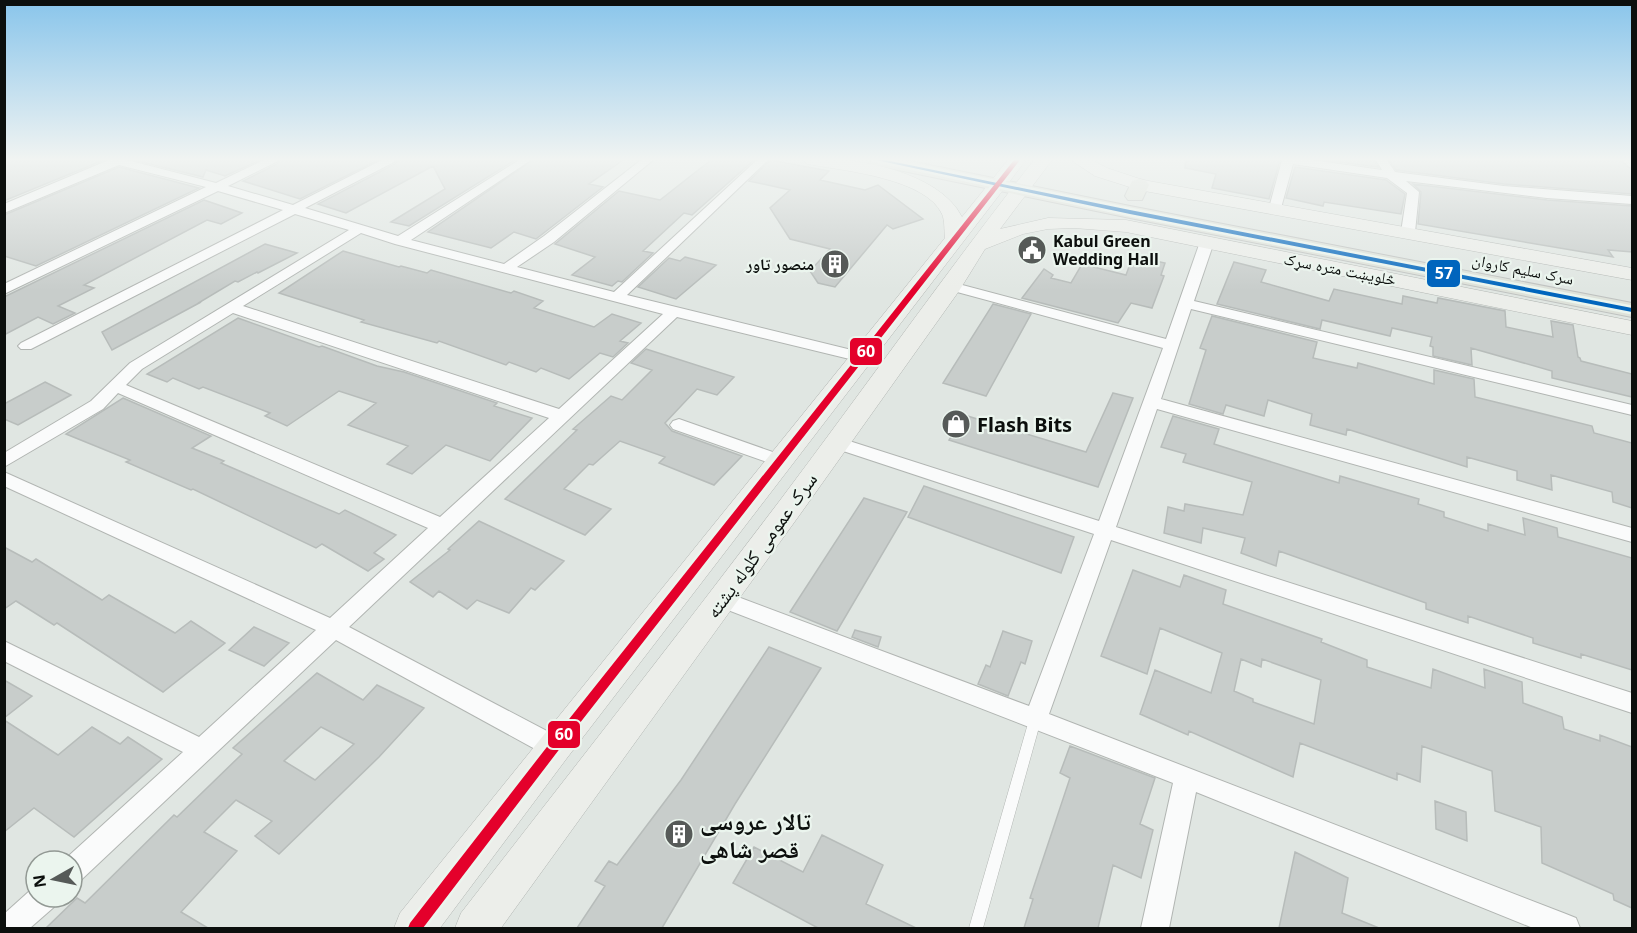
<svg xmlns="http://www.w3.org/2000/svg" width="1637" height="933" font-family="'Noto Sans','Noto Naskh Arabic',sans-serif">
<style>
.building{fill:#c8cdcb;stroke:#b7bcba;stroke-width:1.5;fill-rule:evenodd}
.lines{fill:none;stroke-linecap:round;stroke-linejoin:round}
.lane-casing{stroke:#b1b5b2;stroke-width:1}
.street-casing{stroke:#b1b5b2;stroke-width:2}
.secondary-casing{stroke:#b1b5b2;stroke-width:1}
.primary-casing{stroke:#bfc2c0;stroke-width:2}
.lane{fill:#fafbfb;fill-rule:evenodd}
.street{fill:#fafbfb;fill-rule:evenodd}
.secondary{fill:#eceeea;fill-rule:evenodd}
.primary{fill:#dee2da;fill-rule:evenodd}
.bus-1-casing{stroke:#ebf5ee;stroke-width:5}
.bus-2-casing{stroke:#ebf5ee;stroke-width:5}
.bus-1{fill:#0065bd;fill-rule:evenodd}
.bus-2{fill:#e4002b;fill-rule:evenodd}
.labels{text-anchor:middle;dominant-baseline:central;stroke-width:4.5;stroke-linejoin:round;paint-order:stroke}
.far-poi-label{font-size:16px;font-weight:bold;fill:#0c0f0d;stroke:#ebf5ee;text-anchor:start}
.far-street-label{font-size:16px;fill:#0c0f0d;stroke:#ebf5ee}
.poi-label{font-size:20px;font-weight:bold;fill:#0c0f0d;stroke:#ebf5ee;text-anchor:start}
.street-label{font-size:20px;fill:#0c0f0d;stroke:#ebf5ee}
.near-poi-label{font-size:24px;font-weight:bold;fill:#0c0f0d;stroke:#ebf5ee;text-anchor:start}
.line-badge{stroke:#ebf5ee;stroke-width:2}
.badge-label{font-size:16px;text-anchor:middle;font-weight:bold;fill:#fff}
</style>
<rect width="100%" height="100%" fill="#e0e6e2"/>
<path class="building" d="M 4,160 L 104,160 L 4,201 Z
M 134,160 L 260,160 L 225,176 L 206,170 L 203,177 Z
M 279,160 L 378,160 L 300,199 L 243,181 L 277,164 Z
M 397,160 L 515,160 L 409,226 L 391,222 L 445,189 L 433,166 L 346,213 L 318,204 L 395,164 Z
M 533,160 L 623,160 L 589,184 L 603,187 L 536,239 L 514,232 L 491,248 L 428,232 Z
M 711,160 L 754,160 L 692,215 L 684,213 L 643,251 L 653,253 L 622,282 L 618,281 L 612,286 L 572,275 L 595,257 L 555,244 L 619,191 L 660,200 Z
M 770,160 L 829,171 L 820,180 L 865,190 L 878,185 L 923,219 L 893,229 L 887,225 L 835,287 L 818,283 L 810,271 L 830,249 L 790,239 L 770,208 L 790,190 L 749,181 Z
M 1186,160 L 1280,160 L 1269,199 L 1212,188 L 1216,174 L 1185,168 Z
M 1324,160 L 1374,160 L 1378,167 Z
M 1389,160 L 1621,160 L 1632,170 L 1632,194 L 1504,184 L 1396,170 Z
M 119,167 L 199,188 L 36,266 L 4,256 L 4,215 Z
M 1295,167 L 1386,180 L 1405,194 L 1401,214 L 1324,202 L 1323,206 L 1286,198 Z
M 1413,184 L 1547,200 L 1632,206 L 1632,252 L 1608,250 L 1613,257 L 1418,224 L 1421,192 Z
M 204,200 L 242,213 L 221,224 L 207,220 L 84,285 L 94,288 L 58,306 L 75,313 L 53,324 L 38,317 L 4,335 L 4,297 Z
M 265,244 L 297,253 L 258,273 L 257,272 L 238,282 L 235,281 L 200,302 L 201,302 L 112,350 L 102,332 Z
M 343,251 L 399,267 L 401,266 L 427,273 L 431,270 L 511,293 L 514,291 L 543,301 L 534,308 L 594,327 L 612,314 L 641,323 L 620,341 L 628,343 L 613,357 L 600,353 L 569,379 L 541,368 L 536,372 L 509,362 L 506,365 L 439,341 L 437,343 L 361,322 L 364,320 L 279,293 Z
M 1133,256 L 1165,263 L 1161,275 L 1164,276 L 1152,308 L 1131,303 L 1118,323 L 1022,298 L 1044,269 L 1053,275 L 1051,278 L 1071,283 L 1082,264 L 1126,275 Z
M 685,257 L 716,265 L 676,299 L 638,287 L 669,258 L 680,261 Z
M 1234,262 L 1266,270 L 1261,282 L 1329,301 L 1334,289 L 1402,304 L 1403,296 L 1437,303 L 1438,298 L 1505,311 L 1506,327 L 1553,337 L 1551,321 L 1573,325 L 1578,357 L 1580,358 L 1581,361 L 1632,374 L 1632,397 L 1552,378 L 1552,371 L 1471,348 L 1472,365 L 1433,356 L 1433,347 L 1430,346 L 1432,337 L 1392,328 L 1390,336 L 1322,320 L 1320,329 L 1217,304 Z
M 993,304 L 1031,314 L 986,396 L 943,383 Z
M 1212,316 L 1317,342 L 1313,358 L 1357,368 L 1358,363 L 1434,384 L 1434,370 L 1474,379 L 1475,397 L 1592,426 L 1594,433 L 1632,443 L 1632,508 L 1613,502 L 1612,492 L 1551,475 L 1552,490 L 1517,480 L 1517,471 L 1467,457 L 1467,467 L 1347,429 L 1346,435 L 1310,425 L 1312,414 L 1268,400 L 1264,416 L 1226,405 L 1223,414 L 1189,404 L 1206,350 L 1200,348 Z
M 238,318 L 319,347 L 322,346 L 377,366 L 404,372 L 497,403 L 494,406 L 532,418 L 490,461 L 446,445 L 412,474 L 387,464 L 408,446 L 348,425 L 376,403 L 339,391 L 287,426 L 265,416 L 270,413 L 203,387 L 199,389 L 173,378 L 167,382 L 147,374 Z
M 646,349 L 734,377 L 717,395 L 697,389 L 665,423 L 672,431 L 742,456 L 714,485 L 659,463 L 665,457 L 620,441 L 593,465 L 589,464 L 564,489 L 611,509 L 585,535 L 505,499 L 577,430 L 573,429 L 611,396 L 622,400 L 652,370 L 631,363 Z
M 45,382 L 71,395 L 18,425 L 4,419 L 4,404 Z
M 1113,393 L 1133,398 L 1098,487 L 949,440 L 964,415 L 1086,452 Z
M 123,398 L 211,436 L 192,448 L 224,461 L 221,463 L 339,514 L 345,510 L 396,535 L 374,553 L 384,559 L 368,571 L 322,544 L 316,548 L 193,489 L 191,490 L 126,462 L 130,460 L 66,434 Z
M 1173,416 L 1219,429 L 1214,444 L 1339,483 L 1340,476 L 1419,499 L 1418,504 L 1444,512 L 1444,517 L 1488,531 L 1488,524 L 1525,535 L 1523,518 L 1557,528 L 1558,537 L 1632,558 L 1632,670 L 1581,654 L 1581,658 L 1533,643 L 1533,638 L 1468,616 L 1468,623 L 1426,609 L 1426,603 L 1279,551 L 1276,566 L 1241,553 L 1245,538 L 1203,528 L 1201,543 L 1164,533 L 1168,507 L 1184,511 L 1185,504 L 1243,515 L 1252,482 L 1183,462 L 1186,454 L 1161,447 Z
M 924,486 L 1074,537 L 1061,573 L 908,517 Z
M 864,498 L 907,512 L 837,631 L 790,612 Z
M 479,521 L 564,561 L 535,590 L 531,588 L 509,613 L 477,600 L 467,609 L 439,591 L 433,597 L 410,582 L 450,550 L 448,549 Z
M 4,547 L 32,562 L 36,559 L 102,600 L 109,595 L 175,633 L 191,621 L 225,643 L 163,692 L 57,623 L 54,625 L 16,601 L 4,609 Z
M 1133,570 L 1180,587 L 1184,575 L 1226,590 L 1223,604 L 1322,639 L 1321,642 L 1367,660 L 1367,667 L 1431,688 L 1433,669 L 1485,688 L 1484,669 L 1522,682 L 1523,703 L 1562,717 L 1564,729 L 1600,741 L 1600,735 L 1632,747 L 1632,908 L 1614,900 L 1613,894 L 1542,863 L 1541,827 L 1495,811 L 1492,771 L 1422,746 L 1420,782 L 1397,773 L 1397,780 L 1300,743 L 1293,777 L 1189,731 L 1188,735 L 1140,714 L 1155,670 L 1211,693 L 1222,653 L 1160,628 L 1147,674 L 1101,656 ZM 1241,659 L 1261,667 L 1262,659 L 1321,680 L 1314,724 L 1253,702 L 1253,699 L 1234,691 Z
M 254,627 L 289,643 L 264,666 L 229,650 Z
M 855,630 L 881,637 L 878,647 L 852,637 Z
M 1003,631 L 1032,641 L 1025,664 L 1021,662 L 1008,696 L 978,684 L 986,665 L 990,667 Z
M 769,647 L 821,668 L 735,804 L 662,928 L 577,928 L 605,886 L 595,881 L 609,861 L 617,865 L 681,780 Z
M 317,673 L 363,700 L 377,685 L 424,708 L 379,757 L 279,854 L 255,836 L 272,821 L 236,800 L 204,832 L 237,851 L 181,912 L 208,928 L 46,928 L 77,898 L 85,903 L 174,815 L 177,817 L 242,754 L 233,748 ZM 321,727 L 354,744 L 315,780 L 284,761 Z
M 4,680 L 32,696 L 4,718 Z
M 4,720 L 58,755 L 92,727 L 120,744 L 128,737 L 162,759 L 74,837 L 34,808 L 4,832 Z
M 1070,746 L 1155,778 L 1140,824 L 1153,830 L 1141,878 L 1113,865 L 1098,928 L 1024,928 L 1033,899 L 1030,898 L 1070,778 L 1060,773 Z
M 1435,801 L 1466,812 L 1467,841 L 1436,829 Z
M 822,835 L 883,865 L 866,904 L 916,928 L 818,928 L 733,883 L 754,847 L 803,872 Z
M 1295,852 L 1348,878 L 1342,913 L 1379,928 L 1279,928 Z"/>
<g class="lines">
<g class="lane-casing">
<path id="lane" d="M 1035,715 L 1039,716 L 1041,720 L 983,928 L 969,928 L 1029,720 L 1031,716 Z"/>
</g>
<g class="street-casing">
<path id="street" d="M 109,160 L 127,160 L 216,183 L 264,160 L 277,160 L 276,162 L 228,186 L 293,205 L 382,160 L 395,160 L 394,162 L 305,208 L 398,236 L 519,160 L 531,160 L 411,240 L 504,264 L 544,236 L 641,160 L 653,160 L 554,242 L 517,267 L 614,292 L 757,160 L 768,160 L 627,295 L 868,354 L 870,357 L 862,362 L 677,317 L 349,627 L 562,739 L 566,747 L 562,755 L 554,758 L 546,755 L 336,640 L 81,880 L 72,884 L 72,861 L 63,861 L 183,752 L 4,661 L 4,641 L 199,737 L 316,630 L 4,486 L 4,472 L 330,618 L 428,528 L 118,393 L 103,409 L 4,467 L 4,453 L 91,401 L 130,363 L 349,230 L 295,214 L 31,349 L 21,349 L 18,346 L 21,343 L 283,210 L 218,191 L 4,294 L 4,284 L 206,187 L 119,165 L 4,213 L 4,204 ZM 361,233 L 395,244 L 663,314 L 559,409 L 243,306 ZM 233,313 L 549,418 L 440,517 L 126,385 L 142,369 Z
M 1282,160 L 1311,160 L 1382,170 L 1376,160 L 1387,160 L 1395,172 L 1504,186 L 1632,196 L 1632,204 L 1547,198 L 1406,181 L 1419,192 L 1415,232 L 1408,236 L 1401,232 L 1407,193 L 1387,178 L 1293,164 L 1281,208 L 1275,212 L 1271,211 L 1269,208 Z
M 1207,238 L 1214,242 L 1194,301 L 1632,405 L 1632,415 L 1191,309 L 1161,399 L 1632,528 L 1632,542 L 1157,409 L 1116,527 L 1632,693 L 1632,713 L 1111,540 L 1049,714 L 1566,914 L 1576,918 L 1580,928 L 1533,928 L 1196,792 L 1169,928 L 1141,928 L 1173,783 L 715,605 L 712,599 L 715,593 L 722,591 L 1029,706 L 1094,534 L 831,447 L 828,443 L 831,439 L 843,439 L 1099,521 L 1163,348 L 946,289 L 944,286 L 951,282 L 1166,339 L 1200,242 Z
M 679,419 L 787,457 L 790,461 L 787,465 L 781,467 L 673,429 L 670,425 L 673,421 Z
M 34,887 L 36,897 L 58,897 L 54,907 L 30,928 L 4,928 L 4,914 Z"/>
</g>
<g class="secondary-casing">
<path id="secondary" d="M 804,160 C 851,155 939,171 962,217 L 1008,160 L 1026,160 L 567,758 L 440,928 L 394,928 L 400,913 L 945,238 C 944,230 945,221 942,214 C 926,179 847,171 813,165 L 807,164 Z
M 1034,160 L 1052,160 L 1000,229 L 1048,218 L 1126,220 L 1632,321 L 1632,335 L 1126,232 L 1074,228 L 1048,229 L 1023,234 L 985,249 L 959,291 L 801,513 L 501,928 L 455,928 L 461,913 C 568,775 676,638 781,499 C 866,386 947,271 1034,160 Z
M 1071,160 L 1092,160 L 1107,168 L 1143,180 L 1632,268 L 1632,280 L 1139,190 L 1095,176 Z"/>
</g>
<g class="primary-casing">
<path id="primary" d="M 870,160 L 905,160 L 1130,206 L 1632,303 L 1632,317 L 1130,218 L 879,166 L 872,164 Z
M 1139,179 L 1146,181 L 1149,185 L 1142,200 L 1128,200 L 1125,196 L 1132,181 Z"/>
</g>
<use href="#lane" class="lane"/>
<use href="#street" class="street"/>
<use href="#secondary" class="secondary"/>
<use href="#primary" class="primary"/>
<g class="bus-1-casing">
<path id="bus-1" d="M 876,160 L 885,160 L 1130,210 L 1632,308 L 1632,312 L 1130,214 Z"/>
</g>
<g class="bus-2-casing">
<path id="bus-2" d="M 1014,160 L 1020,160 L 558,751 L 423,928 L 408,928 L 410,923 L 550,743 Z"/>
</g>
<use href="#bus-1" class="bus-1"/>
<use href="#bus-2" class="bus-2"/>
</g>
<linearGradient id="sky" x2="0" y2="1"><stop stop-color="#89c5eb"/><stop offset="0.55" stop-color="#f1f4f2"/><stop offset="1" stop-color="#f1f4f2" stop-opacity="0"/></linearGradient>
<rect width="1637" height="290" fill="url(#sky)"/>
<defs>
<g id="civic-disc" transform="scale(1.5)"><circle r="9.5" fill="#565a58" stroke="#ebf5ee"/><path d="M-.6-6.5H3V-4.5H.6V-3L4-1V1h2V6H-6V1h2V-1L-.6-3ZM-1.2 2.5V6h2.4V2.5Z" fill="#fff"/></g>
<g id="building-disc" transform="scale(1.5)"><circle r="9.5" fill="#565a58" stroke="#ebf5ee"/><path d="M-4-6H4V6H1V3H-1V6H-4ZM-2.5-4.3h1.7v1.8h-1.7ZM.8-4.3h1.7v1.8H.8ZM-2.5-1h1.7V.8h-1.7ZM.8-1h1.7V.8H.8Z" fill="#fff"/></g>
<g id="shop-disc" transform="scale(1.5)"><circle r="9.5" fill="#565a58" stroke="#ebf5ee"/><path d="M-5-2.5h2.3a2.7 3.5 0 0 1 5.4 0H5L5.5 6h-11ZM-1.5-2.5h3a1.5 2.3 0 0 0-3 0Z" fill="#fff"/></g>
</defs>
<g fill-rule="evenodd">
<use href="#civic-disc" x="1032" y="250"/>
<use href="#building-disc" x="835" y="264"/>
<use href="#shop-disc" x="956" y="424"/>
<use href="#building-disc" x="679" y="834"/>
</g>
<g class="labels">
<g class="far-poi-label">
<text x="1053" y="241">Kabul Green<tspan x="1053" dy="18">Wedding Hall</tspan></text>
<text x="814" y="264" text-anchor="end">منصور تاور</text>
</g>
<g class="far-street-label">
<text transform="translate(1340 269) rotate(11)">څلویښت متره سړک</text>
<text transform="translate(1523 269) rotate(11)">سرک سلیم کاروان</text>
</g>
<g class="poi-label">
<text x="977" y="424">Flash Bits</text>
</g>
<g class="street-label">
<text transform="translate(761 545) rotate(-54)">سرک عمومی کلوله پشته</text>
</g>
<g class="near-poi-label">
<text x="700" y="820">تالار عروسی<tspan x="700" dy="28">قصر شاهی</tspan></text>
</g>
</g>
<g class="line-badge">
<rect x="1426" y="259" width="35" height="29" rx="6" fill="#0065bd"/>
<rect x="849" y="337" width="34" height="29" rx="6" fill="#e4002b"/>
<rect x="547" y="720" width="34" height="29" rx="6" fill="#e4002b"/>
</g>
<g class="badge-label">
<text x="1444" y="279">57</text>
<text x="866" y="357">60</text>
<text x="564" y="740">60</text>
</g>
<rect width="1637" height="933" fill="none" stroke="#0c0f0d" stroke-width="12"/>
<g transform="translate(54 879) rotate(261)"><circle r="28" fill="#ebf5ee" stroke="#929994" stroke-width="1.5"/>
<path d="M0-4.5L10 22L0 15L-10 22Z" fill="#565a58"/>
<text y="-9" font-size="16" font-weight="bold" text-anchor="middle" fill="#0c0f0d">N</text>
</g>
</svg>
